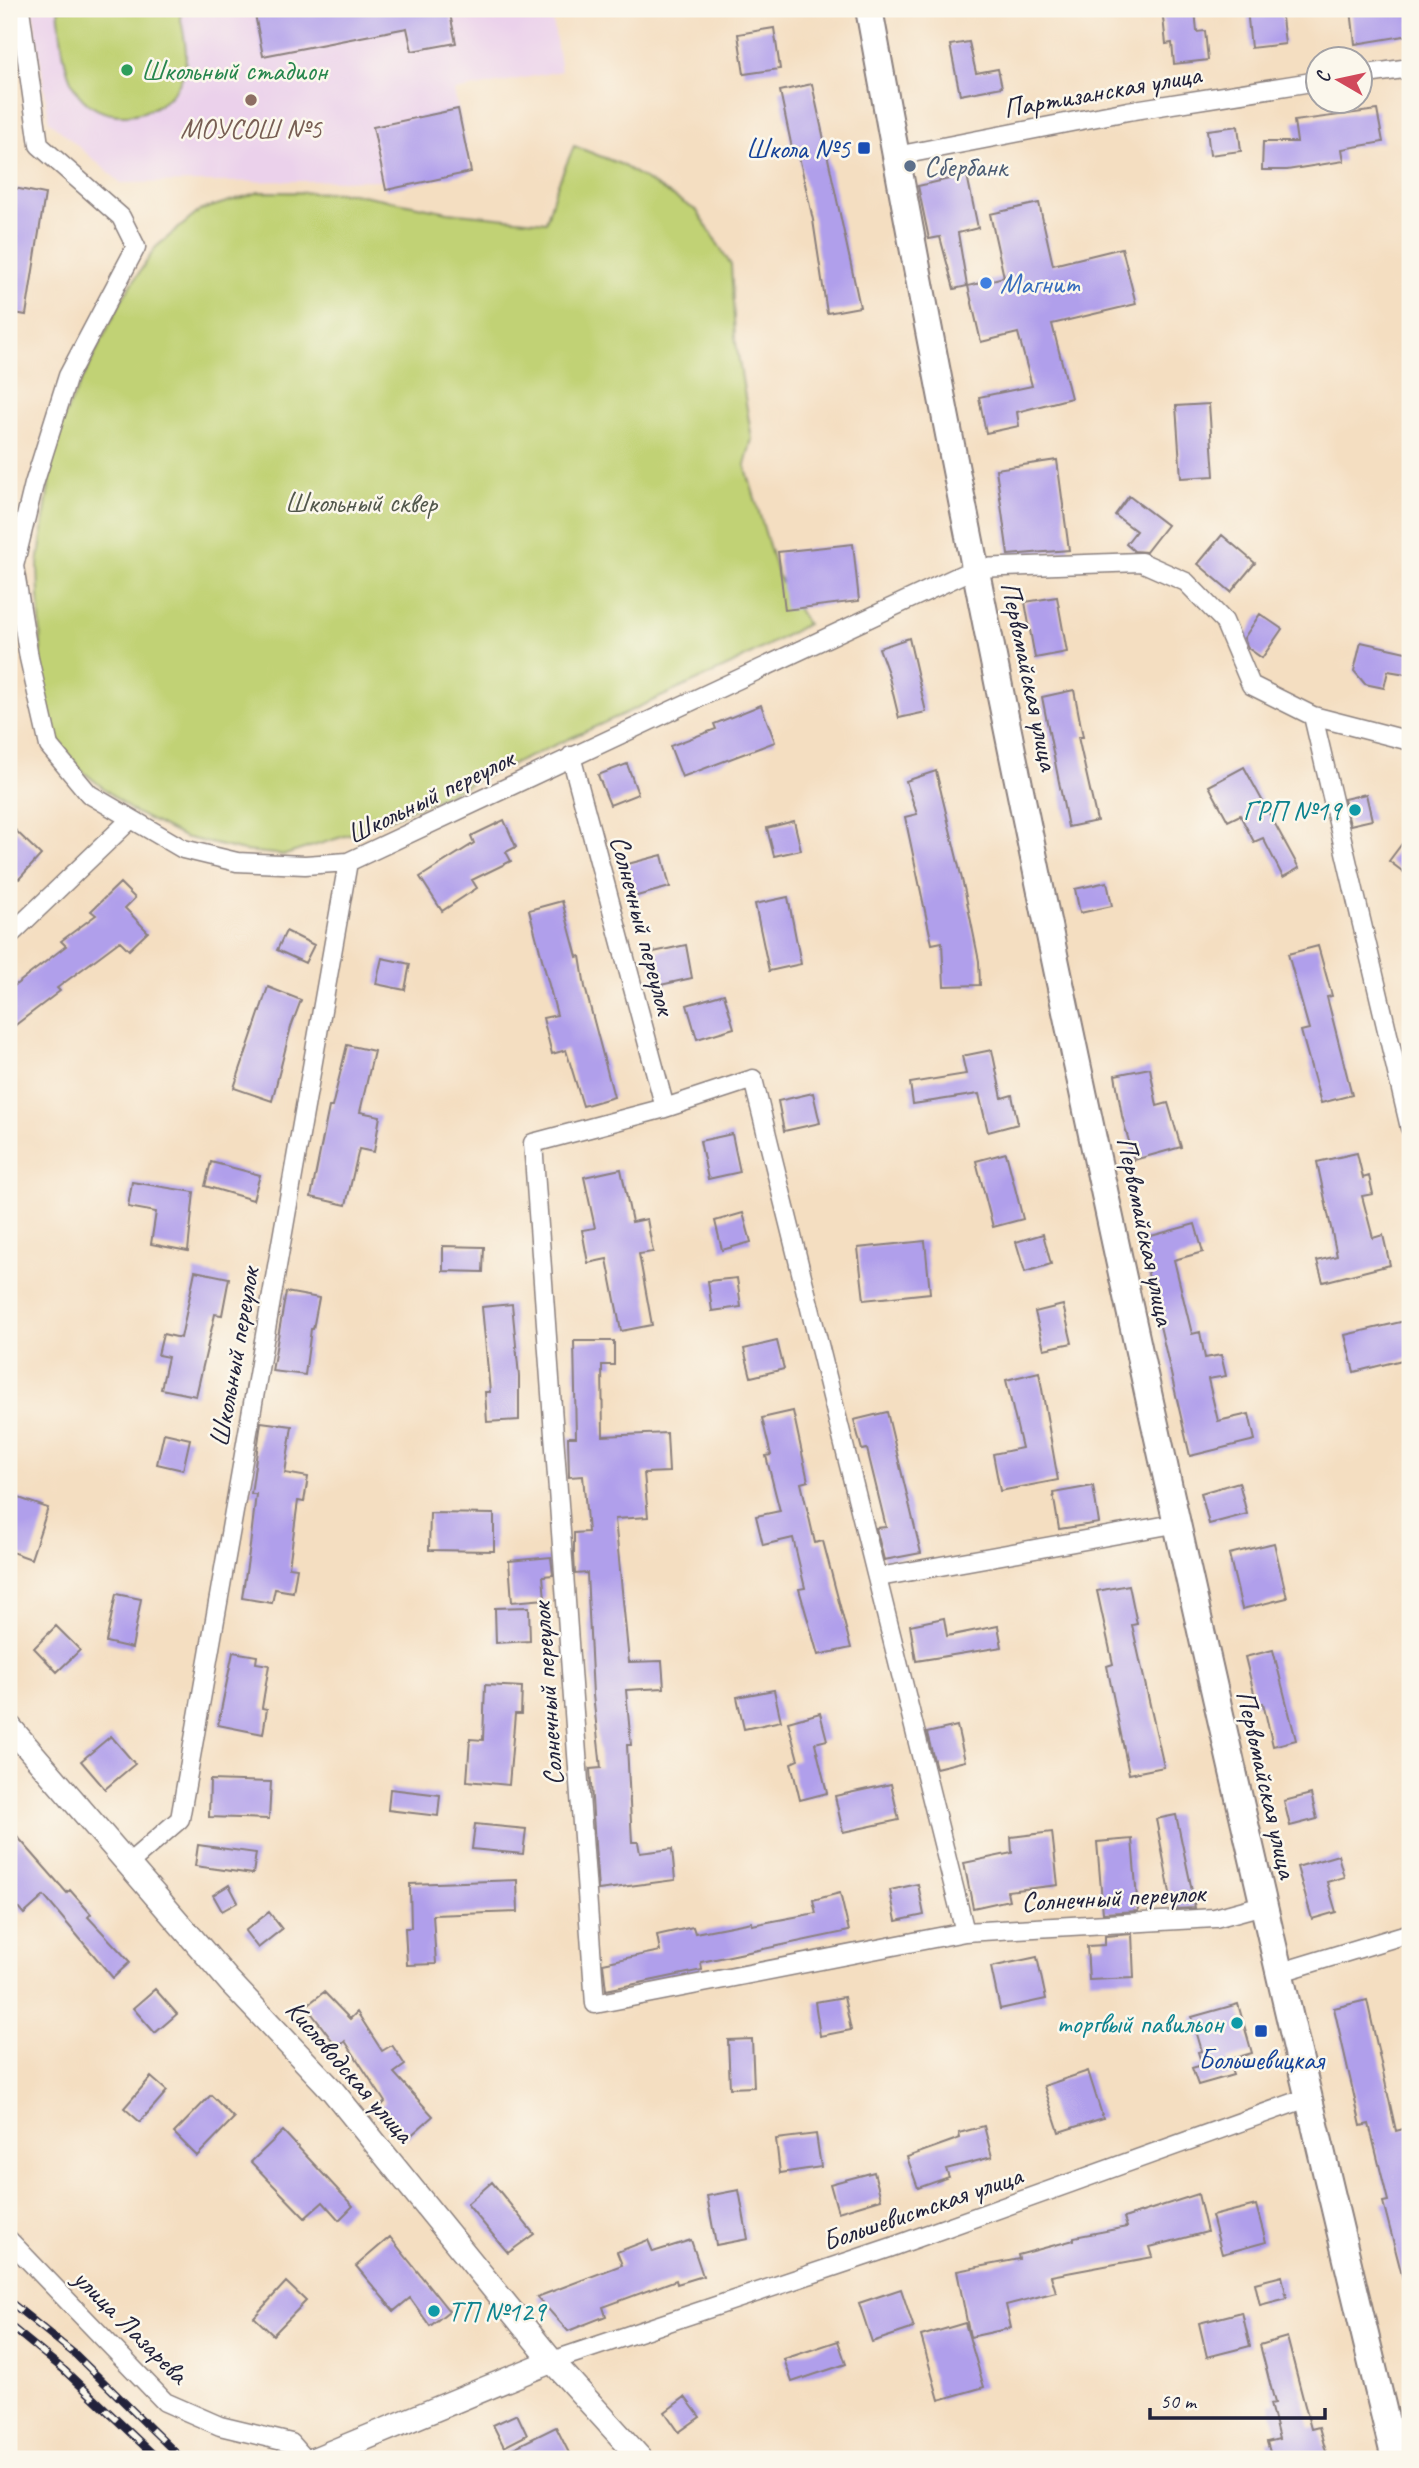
<svg xmlns="http://www.w3.org/2000/svg" width="1419" height="2468" font-family="Caveat,sans-serif">
<style>
.built{fill:#ebd1eb}
.green{fill:#c1d274;stroke:#727a58;stroke-width:2}
.building{fill:#b09feb}
.lines{fill:none;stroke-linecap:round;stroke-linejoin:round}
.minor-casing{stroke:#8b807e;stroke-width:21}
.tertiary-casing{stroke:#8b807e;stroke-width:26}
.secondary-casing{stroke:#8b807e;stroke-width:30}
.minor{stroke:#fff;stroke-width:18}
.tertiary{stroke:#fff;stroke-width:23}
.secondary{stroke:#fff;stroke-width:26}
.rail-casing{stroke:#22223b;stroke-width:8}
.rail{stroke:#fbf7ec;stroke-width:5;stroke-dasharray:16;stroke-linecap:butt}
.leisure-dot{fill:#2e9e5b;stroke:#fbf7ec;stroke-width:2.5}
.education-dot{fill:#8d6e63;stroke:#fbf7ec;stroke-width:2.5}
.transit-dot{fill:#1a4fb4;stroke:#fbf7ec;stroke-width:2.5}
.service-dot{fill:#5c6f8a;stroke:#fbf7ec;stroke-width:2.5}
.shop-dot{fill:#3f7fe0;stroke:#fbf7ec;stroke-width:2.5}
.culture-dot{fill:#0f9aa8;stroke:#fbf7ec;stroke-width:2.5}
.labels{text-anchor:middle;dominant-baseline:central;stroke-width:5;stroke-linejoin:round;paint-order:stroke}
.leisure-label{font-size:28px;fill:#27864d;stroke:#fbf7ec;text-anchor:start}
.street-label{font-size:28px;fill:#22223b;stroke:#fbf7ec}
.education-label{font-size:28px;fill:#785e54;stroke:#fbf7ec}
.transit-label{font-size:28px;fill:#164399;stroke:#fbf7ec;text-anchor:end}
.service-label{font-size:28px;fill:#4e5e75;stroke:#fbf7ec;text-anchor:start}
.shop-label{font-size:28px;fill:#366cbe;stroke:#fbf7ec;text-anchor:start}
.park-label{font-size:28px;fill:#52574c;stroke:#fbf7ec}
.culture-label{font-size:28px;fill:#0d838f;stroke:#fbf7ec;text-anchor:end}
</style>
<rect width="100%" height="100%" fill="#fbf7ec"/>
<filter id="ink" filterUnits="userSpaceOnUse"><feTurbulence type="fractalNoise" baseFrequency=".0143" numOctaves="2"/><feDisplacementMap in="SourceGraphic" scale="14" xChannelSelector="R" yChannelSelector="G"/><feConvolveMatrix kernelMatrix="1 2 1 2 8 2 1 2 1" color-interpolation-filters="sRGB"/></filter>
<filter id="wash" filterUnits="userSpaceOnUse"><feTurbulence type="fractalNoise" baseFrequency=".00686" numOctaves="4" result="noise"/><feDisplacementMap in="SourceGraphic" scale="28" xChannelSelector="R" yChannelSelector="G"/><feGaussianBlur stdDeviation="1.57" result="paint"/><feColorMatrix in="noise" values="0 0 0 0 0 0 0 0 0 0 0 0 0 0 0 0 0 1.4 0 .05"/><feComposite in="paint" operator="in"/></filter>
<g filter="url(#wash)">
<rect width="100%" height="100%" fill="#f4dec1"/>
<path class="built" d="M 33,9 L 551,9 L 561,71 L 454,91 L 471,172 L 386,190 L 383,180 L 121,183 L 49,121 Z"/>
<path class="green" d="M 58,9 L 179,9 C 183,33 192,59 180,82 C 161,121 96,129 74,87 C 62,65 61,33 58,9 Z
M 574,146 L 620,164 L 697,211 L 731,265 L 735,337 L 752,439 L 745,465 L 778,576 L 807,624 L 731,665 L 443,796 L 367,829 L 285,855 L 244,851 L 184,837 L 132,811 L 81,770 L 54,736 L 42,681 L 38,565 L 56,433 L 122,299 L 156,247 L 201,210 L 259,192 L 352,193 L 448,212 L 546,222 L 555,191 Z"/>
<g id="blocks">
<path class="building" d="M 254,9 L 449,9 L 456,43 L 412,51 L 407,28 L 263,56 Z
M 1162,9 L 1195,9 L 1197,32 L 1205,31 L 1208,60 L 1174,64 L 1172,43 L 1166,44 Z
M 1247,9 L 1281,9 L 1285,44 L 1251,48 Z
M 1410,9 L 1410,35 L 1355,44 L 1351,10 Z
M 774,28 L 780,69 L 744,74 L 738,34 Z
M 969,42 L 976,73 L 998,69 L 1002,87 L 960,95 L 950,45 Z
M 812,84 L 860,307 L 827,313 L 813,220 L 798,152 L 793,153 L 780,91 Z
M 458,109 L 471,172 L 386,190 L 373,127 Z
M 1377,110 L 1383,142 L 1342,149 L 1344,161 L 1287,170 L 1262,170 L 1263,142 L 1297,142 L 1294,121 Z
M 1238,126 L 1241,151 L 1210,155 L 1207,130 Z
M 967,175 L 978,228 L 958,233 L 967,286 L 954,289 L 940,237 L 929,239 L 918,186 Z
M 9,187 L 45,194 L 26,315 L 9,312 Z
M 1039,203 L 1053,265 L 1122,248 L 1136,304 L 1052,324 L 1071,398 L 1017,412 L 1019,426 L 986,433 L 979,397 L 1032,386 L 1018,333 L 981,342 L 968,286 L 1004,277 L 990,214 Z
M 1209,404 L 1214,476 L 1181,478 L 1176,406 Z
M 1057,460 L 1069,550 L 1008,555 L 996,469 Z
M 1129,496 L 1167,525 L 1146,552 L 1134,551 L 1126,544 L 1136,531 L 1115,515 Z
M 1222,535 L 1255,563 L 1231,592 L 1198,564 Z
M 853,544 L 859,601 L 785,610 L 778,552 Z
M 1057,597 L 1067,652 L 1035,658 L 1025,602 Z
M 1260,614 L 1282,629 L 1262,658 L 1248,648 L 1244,638 Z
M 909,638 L 926,712 L 899,718 L 888,673 L 879,648 Z
M 1361,642 L 1410,653 L 1406,674 L 1388,671 L 1384,688 L 1365,684 L 1354,671 Z
M 1074,690 L 1083,737 L 1078,737 L 1097,821 L 1068,827 L 1042,697 Z
M 761,705 L 775,742 L 682,777 L 670,746 L 716,729 L 714,724 Z
M 627,764 L 638,794 L 610,805 L 598,775 Z
M 1244,767 L 1299,868 L 1283,877 L 1263,838 L 1254,842 L 1240,815 L 1228,821 L 1209,786 Z
M 936,771 L 965,892 L 979,961 L 980,985 L 944,986 L 942,942 L 932,944 L 905,817 L 917,814 L 906,781 Z
M 1366,794 L 1372,820 L 1350,825 L 1344,799 Z
M 504,820 L 516,847 L 506,852 L 511,861 L 472,880 L 477,888 L 442,911 L 420,877 L 474,843 L 471,836 Z
M 794,821 L 801,850 L 774,856 L 767,828 Z
M 9,824 L 41,855 L 19,879 L 9,869 Z
M 1410,833 L 1410,877 L 1389,861 Z
M 662,855 L 670,887 L 633,897 L 624,865 Z
M 1107,882 L 1112,906 L 1080,913 L 1075,889 Z
M 120,883 L 135,898 L 125,908 L 148,932 L 129,950 L 120,941 L 57,988 L 60,991 L 9,1030 L 9,990 L 66,946 L 61,941 L 96,915 L 91,911 Z
M 788,897 L 801,964 L 769,971 L 755,904 Z
M 562,901 L 577,957 L 580,956 L 585,987 L 614,1097 L 583,1106 L 566,1050 L 552,1054 L 543,1018 L 557,1015 L 529,910 Z
M 286,931 L 314,945 L 305,963 L 277,950 Z
M 686,945 L 692,978 L 656,986 L 649,953 Z
M 1318,946 L 1332,996 L 1327,997 L 1352,1095 L 1321,1103 L 1301,1031 L 1309,1029 L 1288,954 Z
M 382,958 L 410,964 L 405,990 L 376,984 Z
M 268,987 L 301,1000 L 291,1027 L 272,1101 L 234,1088 Z
M 724,994 L 734,1028 L 697,1039 L 687,1005 Z
M 347,1045 L 374,1051 L 360,1112 L 380,1116 L 374,1152 L 359,1149 L 346,1205 L 311,1197 L 329,1107 L 332,1107 Z
M 992,1050 L 1002,1098 L 1012,1095 L 1018,1124 L 988,1132 L 979,1094 L 913,1104 L 910,1083 L 966,1074 L 962,1056 Z
M 1150,1068 L 1157,1106 L 1168,1103 L 1181,1147 L 1134,1160 L 1122,1116 L 1115,1075 Z
M 813,1093 L 820,1123 L 784,1131 L 778,1101 Z
M 732,1134 L 740,1172 L 708,1179 L 700,1141 Z
M 1006,1153 L 1023,1219 L 993,1227 L 976,1161 Z
M 1357,1153 L 1363,1178 L 1369,1176 L 1373,1194 L 1362,1196 L 1373,1238 L 1383,1235 L 1390,1265 L 1323,1282 L 1317,1261 L 1337,1256 L 1317,1162 Z
M 211,1162 L 260,1175 L 253,1200 L 205,1186 Z
M 621,1169 L 632,1222 L 647,1219 L 653,1252 L 639,1254 L 652,1325 L 621,1331 L 607,1259 L 588,1263 L 582,1230 L 595,1228 L 584,1177 Z
M 132,1182 L 194,1192 L 188,1251 L 151,1244 L 156,1212 L 128,1207 Z
M 743,1213 L 751,1242 L 722,1250 L 715,1221 Z
M 1195,1224 L 1203,1252 L 1174,1260 L 1192,1334 L 1200,1332 L 1205,1358 L 1221,1355 L 1226,1376 L 1208,1379 L 1218,1421 L 1249,1414 L 1255,1440 L 1190,1456 L 1140,1239 Z
M 1043,1234 L 1051,1264 L 1025,1272 L 1016,1242 Z
M 925,1241 L 930,1293 L 864,1300 L 858,1248 Z
M 443,1246 L 484,1247 L 483,1272 L 443,1271 Z
M 195,1271 L 229,1278 L 222,1315 L 215,1314 L 196,1396 L 161,1389 L 168,1357 L 158,1355 L 163,1334 L 181,1338 Z
M 737,1278 L 741,1307 L 712,1311 L 708,1281 Z
M 286,1292 L 319,1298 L 313,1329 L 311,1329 L 305,1375 L 272,1371 Z
M 512,1304 L 519,1376 L 519,1420 L 487,1422 L 485,1392 L 490,1392 L 482,1307 Z
M 1063,1305 L 1072,1343 L 1044,1349 L 1035,1312 Z
M 1405,1321 L 1410,1358 L 1354,1372 L 1345,1335 Z
M 574,1341 L 614,1341 L 614,1365 L 602,1365 L 603,1436 L 667,1433 L 669,1472 L 644,1473 L 648,1517 L 615,1519 L 629,1662 L 662,1661 L 664,1688 L 626,1690 L 631,1745 L 627,1745 L 632,1842 L 638,1842 L 640,1853 L 672,1849 L 675,1880 L 598,1890 L 590,1769 L 601,1768 L 593,1695 L 587,1573 L 575,1574 L 574,1555 L 574,1533 L 588,1532 L 583,1476 L 569,1477 L 568,1437 L 576,1437 Z
M 777,1341 L 784,1369 L 751,1377 L 744,1349 Z
M 1039,1372 L 1058,1480 L 1000,1491 L 993,1454 L 1022,1448 L 1006,1380 Z
M 793,1411 L 808,1481 L 801,1483 L 815,1543 L 823,1541 L 851,1648 L 818,1655 L 799,1589 L 805,1588 L 793,1538 L 763,1545 L 756,1516 L 780,1511 L 766,1456 L 771,1455 L 762,1418 Z
M 887,1412 L 921,1553 L 884,1560 L 876,1528 L 886,1527 L 867,1449 L 862,1450 L 854,1420 Z
M 261,1422 L 292,1426 L 285,1473 L 308,1477 L 304,1502 L 298,1501 L 289,1567 L 297,1568 L 293,1592 L 275,1589 L 272,1603 L 242,1598 L 250,1546 L 256,1494 L 251,1494 Z
M 164,1433 L 190,1439 L 183,1470 L 157,1464 Z
M 1239,1482 L 1247,1514 L 1209,1524 L 1201,1493 Z
M 1093,1486 L 1099,1523 L 1059,1529 L 1053,1493 Z
M 16,1497 L 48,1508 L 31,1559 L 9,1551 L 9,1518 Z
M 430,1513 L 494,1514 L 494,1551 L 429,1550 Z
M 1274,1543 L 1287,1598 L 1242,1609 L 1229,1554 Z
M 551,1557 L 553,1575 L 543,1576 L 545,1599 L 512,1602 L 509,1561 Z
M 1129,1585 L 1137,1624 L 1132,1625 L 1164,1767 L 1129,1774 L 1107,1666 L 1113,1664 L 1097,1591 Z
M 116,1594 L 141,1599 L 132,1648 L 106,1642 Z
M 529,1607 L 530,1641 L 496,1643 L 495,1608 Z
M 944,1618 L 947,1636 L 998,1626 L 1002,1647 L 916,1661 L 910,1625 Z
M 56,1626 L 80,1650 L 57,1672 L 34,1648 Z
M 1273,1650 L 1296,1740 L 1273,1746 L 1263,1703 L 1257,1705 L 1245,1657 Z
M 233,1652 L 257,1656 L 256,1663 L 269,1665 L 262,1708 L 267,1709 L 263,1734 L 218,1725 Z
M 485,1685 L 522,1687 L 521,1714 L 515,1714 L 509,1785 L 467,1781 L 470,1739 L 483,1740 Z
M 774,1690 L 781,1721 L 744,1729 L 737,1697 Z
M 820,1713 L 827,1740 L 815,1743 L 827,1793 L 800,1800 L 791,1763 L 798,1760 L 788,1722 Z
M 957,1726 L 965,1761 L 936,1768 L 927,1733 Z
M 111,1736 L 135,1764 L 105,1789 L 81,1761 Z
M 210,1780 L 271,1782 L 269,1819 L 209,1817 Z
M 891,1784 L 899,1820 L 843,1832 L 835,1796 Z
M 390,1789 L 440,1795 L 438,1816 L 388,1810 Z
M 1311,1794 L 1317,1819 L 1290,1826 L 1284,1801 Z
M 1176,1815 L 1190,1881 L 1195,1908 L 1173,1909 L 1156,1819 Z
M 475,1824 L 526,1829 L 523,1854 L 472,1849 Z
M 9,1827 L 67,1893 L 70,1890 L 91,1914 L 88,1917 L 130,1962 L 113,1978 L 44,1896 L 24,1914 L 9,1897 Z
M 1052,1832 L 1058,1885 L 1007,1891 L 1009,1900 L 973,1908 L 964,1863 L 1012,1853 L 1011,1837 Z
M 1132,1839 L 1138,1911 L 1103,1913 L 1097,1842 Z
M 198,1845 L 256,1853 L 253,1874 L 195,1866 Z
M 1338,1855 L 1344,1877 L 1327,1882 L 1336,1912 L 1312,1919 L 1297,1867 Z
M 517,1880 L 518,1912 L 433,1915 L 436,1964 L 407,1965 L 405,1928 L 411,1928 L 410,1884 Z
M 918,1884 L 924,1915 L 896,1921 L 890,1890 Z
M 229,1885 L 238,1902 L 222,1911 L 213,1895 Z
M 840,1893 L 849,1931 L 701,1962 L 702,1970 L 606,1990 L 603,1963 L 660,1951 L 657,1935 L 693,1927 L 695,1933 L 752,1922 L 752,1925 L 816,1913 L 813,1900 Z
M 269,1912 L 282,1929 L 258,1948 L 245,1931 Z
M 1132,1934 L 1134,1978 L 1089,1980 L 1087,1946 L 1105,1945 L 1105,1936 Z
M 1037,1957 L 1046,1999 L 1000,2009 L 991,1967 Z
M 155,1989 L 177,2014 L 155,2033 L 133,2008 Z
M 324,1992 L 350,2019 L 357,2012 L 382,2051 L 392,2045 L 405,2065 L 394,2073 L 433,2116 L 408,2138 L 380,2107 L 385,2102 L 345,2041 L 338,2048 L 306,2006 Z
M 844,1997 L 851,2030 L 820,2036 L 815,2002 Z
M 1367,2000 L 1396,2131 L 1410,2127 L 1410,2179 L 1406,2180 L 1410,2196 L 1410,2282 L 1404,2283 L 1383,2202 L 1388,2201 L 1369,2124 L 1361,2126 L 1334,2008 Z
M 1238,2004 L 1252,2053 L 1228,2060 L 1233,2075 L 1198,2085 L 1192,2068 L 1202,2065 L 1198,2052 L 1202,2051 L 1192,2017 Z
M 752,2039 L 754,2087 L 730,2088 L 728,2040 Z
M 1088,2071 L 1103,2118 L 1059,2132 L 1044,2086 Z
M 151,2077 L 167,2091 L 140,2122 L 124,2108 Z
M 211,2095 L 234,2118 L 197,2156 L 174,2133 Z
M 984,2126 L 992,2157 L 946,2169 L 949,2177 L 918,2188 L 907,2157 L 960,2138 L 959,2133 Z
M 283,2131 L 353,2206 L 339,2220 L 323,2202 L 305,2218 L 251,2162 Z
M 816,2134 L 821,2167 L 780,2173 L 776,2139 Z
M 874,2172 L 881,2199 L 838,2212 L 830,2184 Z
M 492,2182 L 534,2234 L 508,2253 L 467,2204 Z
M 739,2190 L 748,2239 L 716,2245 L 707,2196 Z
M 1198,2194 L 1207,2232 L 1150,2247 L 1153,2257 L 1051,2276 L 1056,2292 L 1006,2305 L 1011,2328 L 970,2337 L 957,2271 L 1019,2259 L 1018,2255 L 1074,2240 L 1074,2237 L 1127,2227 L 1124,2218 Z
M 1256,2205 L 1266,2242 L 1222,2254 L 1212,2216 Z
M 390,2237 L 449,2311 L 430,2326 L 410,2298 L 394,2311 L 356,2266 Z
M 648,2240 L 653,2252 L 691,2240 L 703,2276 L 677,2284 L 676,2280 L 603,2307 L 606,2316 L 568,2331 L 537,2297 L 622,2265 L 617,2252 Z
M 1282,2276 L 1287,2298 L 1260,2305 L 1255,2283 Z
M 286,2282 L 306,2301 L 273,2335 L 254,2317 Z
M 901,2289 L 914,2328 L 872,2342 L 859,2303 Z
M 1242,2312 L 1250,2346 L 1207,2357 L 1199,2323 Z
M 965,2323 L 984,2387 L 939,2400 L 921,2336 Z
M 1287,2337 L 1311,2429 L 1319,2427 L 1328,2459 L 1272,2459 L 1267,2442 L 1279,2439 L 1270,2404 L 1275,2403 L 1260,2345 Z
M 838,2341 L 846,2364 L 792,2382 L 784,2359 Z
M 685,2397 L 700,2417 L 679,2432 L 665,2412 Z
M 517,2414 L 527,2435 L 504,2447 L 493,2425 Z
M 556,2427 L 572,2459 L 491,2459 Z"/>
</g>
</g>
<g filter="url(#ink)">
<use href="#blocks" fill-opacity="0" stroke="#8b807e" stroke-width="2"/>
<g class="lines">
<g class="minor-casing">
<path id="minor" d="M 1360,75 L 1410,68
M 896,156 L 1128,111 L 1318,81
M 9,566 L 14,566 L 34,484 L 68,376 L 136,247 L 121,217 L 39,145 L 20,9
M 14,566 L 29,658 L 49,746 L 89,794 L 183,849 L 237,862 L 305,865 L 348,862
M 1313,716 L 1410,1128
M 571,756 L 665,1108 L 533,1143 L 595,2004 L 965,1932 L 1215,1918 L 1263,1905
M 9,936 L 130,820
M 665,1108 L 753,1079 L 965,1932
M 879,1577 L 1174,1524
M 128,1864 L 180,1819 L 348,862 L 976,568 L 1141,562 L 1186,582 L 1224,621 L 1251,685 L 1313,716 L 1410,741
M 1278,1973 L 1410,1933
M 9,2240 L 165,2402 L 220,2426 L 291,2443 L 305,2459
M 552,2361 L 892,2247 L 1307,2098"/>
</g>
<g class="tertiary-casing">
<path id="tertiary" d="M 9,1726 L 230,1982 L 332,2090 L 552,2361 L 641,2459
M 315,2459 L 552,2361"/>
</g>
<g class="secondary-casing">
<path id="secondary" d="M 869,9 C 1018,831 1198,1647 1395,2459"/>
</g>
<use href="#minor" class="minor"/>
<use href="#tertiary" class="tertiary"/>
<use href="#secondary" class="secondary"/>
<g class="rail-casing">
<path id="rail" d="M 9,2301 L 76,2355 L 182,2459
M 9,2325 L 64,2370 L 158,2459"/>
</g>
<use href="#rail" class="rail"/>
</g>
</g>
<circle class="leisure-dot" cx="127" cy="70" r="7"/>
<circle class="education-dot" cx="251" cy="100" r="7"/>
<g class="transit-dot">
<rect x="857" y="141" width="14" height="14" rx="3.5"/>
<rect x="1254" y="2024" width="14" height="14" rx="3.5"/>
</g>
<circle class="service-dot" cx="910" cy="166" r="7"/>
<circle class="shop-dot" cx="986" cy="283" r="7"/>
<g class="culture-dot">
<circle cx="1355" cy="810" r="7"/>
<circle cx="1237" cy="2023" r="7"/>
<circle cx="434" cy="2311" r="7"/>
</g>
<g class="labels">
<g class="leisure-label">
<text x="141" y="70">Школьный стадион</text>
</g>
<g class="street-label">
<text transform="translate(1102 91) rotate(-10)">Партизанская улица</text>
<text transform="translate(1030 676) rotate(78)">Первомайская улица</text>
<text transform="translate(430 796) rotate(-26)">Школьный переулок</text>
<text transform="translate(643 925) rotate(75)">Солнечный переулок</text>
<text transform="translate(1146 1231) rotate(78)">Первомайская улица</text>
<text transform="translate(234 1357) rotate(-80)">Школьный переулок</text>
<text transform="translate(547 1694) rotate(-94)">Солнечный переулок</text>
<text transform="translate(1267 1784) rotate(77)">Первомайская улица</text>
<text transform="translate(1113 1897) rotate(-3)">Солнечный переулок</text>
<text transform="translate(350 2071) rotate(49)">Кисловодская улица</text>
<text transform="translate(922 2208) rotate(-19)">Большевистская улица</text>
<text transform="translate(131 2326) rotate(45)">улица Лазарева</text>
</g>
<g class="education-label">
<text x="251" y="128">МОУСОШ №5</text>
</g>
<g class="transit-label">
<text x="850" y="148">Школа №5</text>
<text x="1261" y="2059" text-anchor="middle">Большевицкая</text>
</g>
<g class="service-label">
<text x="924" y="166">Сбербанк</text>
</g>
<g class="shop-label">
<text x="1000" y="283">Магнит</text>
</g>
<g class="park-label">
<text x="361" y="502">Школьный сквер</text>
</g>
<g class="culture-label">
<text x="1341" y="810">ГРП №19</text>
<text x="1223" y="2023">торгвый павильон</text>
<text x="448" y="2311" text-anchor="start">ТП №129</text>
</g>
</g>
<rect width="1419" height="2468" fill="none" stroke="#fbf7ec" stroke-width="35"/>
<g transform="translate(1339 80) rotate(279)"><circle r="33" fill="#fbf7ec" stroke="#a4a2a5" stroke-width="2"/>
<path d="M0-5L12 26L0 18L-12 26Z" fill="#d1495b"/>
<text y="-10" font-size="19" font-weight="bold" text-anchor="middle" fill="#22223b">С</text>
</g>
<path d="M1150 2408v10h175v-10" fill="none" stroke="#22223b" stroke-width="3.5"/>
<text x="1160" y="2408" font-size="21" fill="#22223b" stroke="#fbf7ec" stroke-width="5" paint-order="stroke">50 m</text>
</svg>
